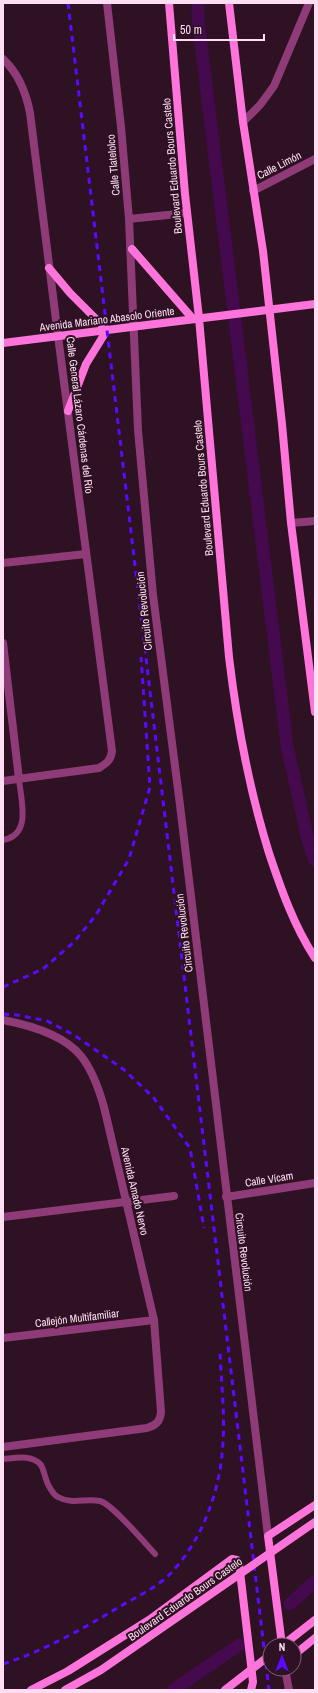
<svg xmlns="http://www.w3.org/2000/svg" width="318" height="1693" font-family="'Archivo Narrow',sans-serif">
<style>
.lines{fill:none;stroke-linecap:round;stroke-linejoin:round}
.canal{stroke:#45094e;stroke-width:13}
.service{stroke:#8e3b77;stroke-width:6}
.minor{stroke:#8e3b77;stroke-width:8}
.tertiary{stroke:#8e3b77;stroke-width:8}
.secondary{stroke:#ff74db;stroke-width:8}
.rail{stroke:#5c09ff;stroke-width:3;stroke-dasharray:6 5;stroke-linecap:butt}
.secondary-bridge{stroke:#ff74db;stroke-width:8}
.labels{text-anchor:middle;dominant-baseline:central;stroke-width:4;stroke-linejoin:round;paint-order:stroke}
.street-label{font-size:11px;fill:#ffddf3;stroke:#2e1122}
</style>
<rect width="100%" height="100%" fill="#2e1122"/>
<g class="lines">
<path class="canal" d="M 198,3 L 198,19 L 287,746 L 308,840 L 315,860
M 290,1604 L 315,1581
M 173,1690 L 239,1645"/>
<path class="service" d="M 3,840 C 32,835 21,801 19,779
M 3,1459 C 15,1458 32,1454 41,1465 C 45,1472 45,1481 50,1488 C 52,1491 54,1495 58,1497 C 72,1505 85,1498 100,1501 C 112,1504 144,1542 155,1554"/>
<path class="minor" d="M 107,3 L 121,127 L 129,219 L 138,430 L 153,595 L 180,805 L 268,1536
M 243,122 L 260,105 L 274,86 L 309,3
M 253,191 L 315,159
M 129,219 L 187,213
M 291,523 L 315,521
M 3,563 L 86,554
M 3,643 L 19,779
M 3,781 L 99,768 C 107,763 111,760 112,751 L 58,336
M 3,1020 C 29,1025 64,1035 81,1056 C 93,1071 99,1089 104,1107 L 154,1320 L 161,1412 C 160,1422 156,1425 147,1428 L 3,1447
M 226,1197 L 315,1183
M 3,1217 L 174,1196
M 3,1338 L 154,1320
M 285,1669 L 289,1690"/>
<path class="tertiary" d="M 3,59 C 19,74 26,92 30,113 L 58,336"/>
<path class="secondary" d="M 169,3 L 185,194 L 199,318 L 229,657 C 237,724 249,789 269,853 C 281,889 294,926 315,958
M 229,3 L 243,122 L 263,251 L 282,424 L 291,523 L 315,712
M 132,249 L 193,319
M 49,268 L 70,293 L 107,330 L 86,364 L 68,411
M 3,343 L 315,304
M 282,1645 L 268,1536 L 315,1505
M 283,1645 L 315,1620
M 294,1655 L 315,1638
M 31,1690 L 68,1671 L 149,1620 L 232,1559 L 237,1560 L 239,1563 L 253,1682 L 251,1690"/>
<path class="rail" d="M 68,3 L 269,1690
M 3,987 L 43,969 L 74,942 L 96,915 L 129,859 L 150,787 L 141,657
M 3,1014 L 17,1015 L 47,1021 L 74,1035 L 123,1069 L 153,1097 L 190,1148 L 204,1228
M 3,1664 C 43,1651 79,1631 114,1610 C 132,1599 155,1589 170,1574 C 203,1540 221,1488 223,1442 C 225,1413 221,1380 220,1351"/>
<path class="secondary-bridge" d="M 65,1690 L 101,1670 L 315,1522
M 225,1690 L 270,1655"/>
</g>
<g class="labels">
<g class="street-label">
<text transform="translate(113 165) rotate(-95)">Calle Tlatelolco</text>
<text transform="translate(279 165) rotate(-27)">Calle Limón</text>
<text transform="translate(172 166) rotate(-95)">Boulevard Eduardo Bours Castelo</text>
<text transform="translate(107 319) rotate(-7)">Avenida Mariano Abasolo Oriente</text>
<text transform="translate(80 415) rotate(83)">Calle General Lázaro Cárdenas del Río</text>
<text transform="translate(203 488) rotate(-95)">Boulevard Eduardo Bours Castelo</text>
<text transform="translate(144 611) rotate(-96)">Circuito Revolución</text>
<text transform="translate(184 933) rotate(-97)">Circuito Revolución</text>
<text transform="translate(269 1179) rotate(-9)">Calle Vícam</text>
<text transform="translate(135 1191) rotate(77)">Avenida Amado Nervo</text>
<text transform="translate(244 1252) rotate(83)">Circuito Revolución</text>
<text transform="translate(77 1318) rotate(-7)">Callejón Multifamiliar</text>
<text transform="translate(185 1599) rotate(-35)">Boulevard Eduardo Bours Castelo</text>
</g>
</g>
<rect width="318" height="1693" fill="none" stroke="#ffddf3" stroke-width="8"/>
<g transform="translate(282 1657)"><circle r="19" fill="#2e1122" stroke="#826376"/>
<path d="M0-3L7 15L0 10L-7 15Z" fill="#5c09ff"/>
<text y="-6" font-size="11" font-weight="bold" text-anchor="middle" fill="#ffddf3">N</text>
</g>
<path d="M174 34v6h90v-6" fill="none" stroke="#ffddf3" stroke-width="2"/>
<text x="180" y="34" font-size="12" fill="#ffddf3" stroke="#2e1122" stroke-width="3" paint-order="stroke">50 m</text>
</svg>
